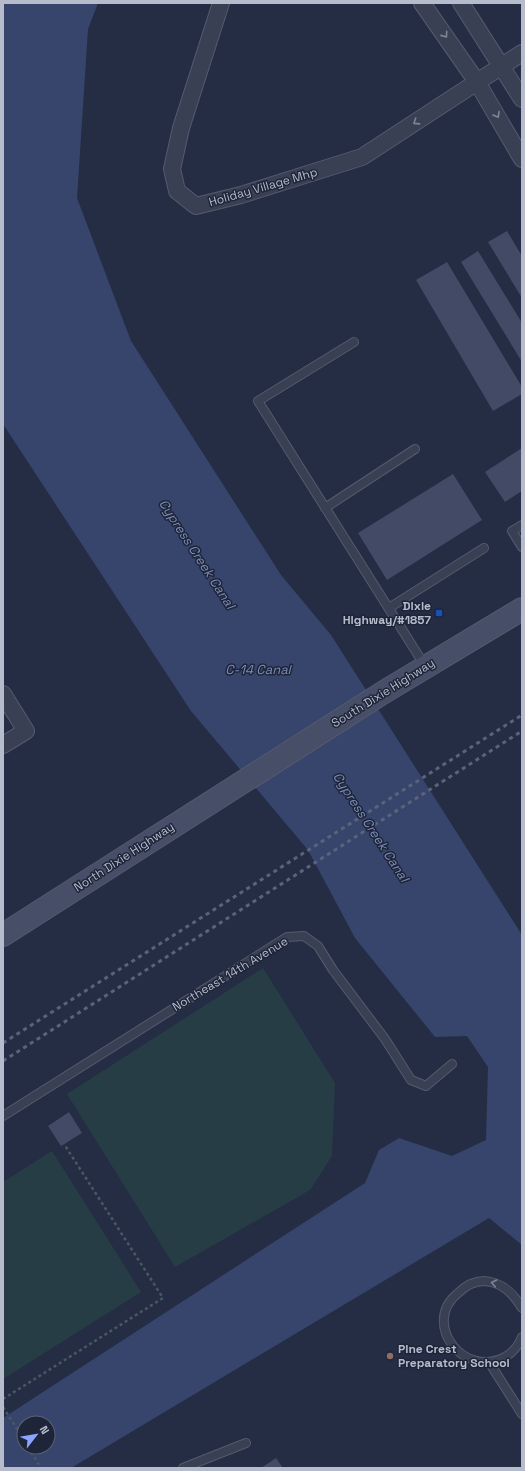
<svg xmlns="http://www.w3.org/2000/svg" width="525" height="1471" font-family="'Space Grotesk',sans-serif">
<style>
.green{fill:#273d45}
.water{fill:#37456d;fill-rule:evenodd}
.building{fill:#424a65}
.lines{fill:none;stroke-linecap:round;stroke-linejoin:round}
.service-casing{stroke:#555b6e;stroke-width:10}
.minor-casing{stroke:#555b6e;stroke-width:18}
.secondary-casing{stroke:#555b6e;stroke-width:24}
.path{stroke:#455a61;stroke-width:2.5;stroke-dasharray:3 3;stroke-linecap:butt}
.service{stroke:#3a4054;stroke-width:8}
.minor{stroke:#3a4054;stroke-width:16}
.secondary{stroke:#474e67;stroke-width:22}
.rail{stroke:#5b637b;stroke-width:3;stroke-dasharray:4 4;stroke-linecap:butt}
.oneway{stroke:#7f8497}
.transit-dot{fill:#1a4fb4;stroke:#1e2539;stroke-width:1.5}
.education-dot{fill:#8d6e63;stroke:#1e2539;stroke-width:1.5}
.labels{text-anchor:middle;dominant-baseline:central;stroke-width:3;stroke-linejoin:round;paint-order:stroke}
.street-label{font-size:12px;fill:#b7bccd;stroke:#1e2539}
.poi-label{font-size:12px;font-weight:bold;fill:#b7bccd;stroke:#1e2539;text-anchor:end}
.water-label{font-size:13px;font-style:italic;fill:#7c8cb7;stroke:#1e2539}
</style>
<rect width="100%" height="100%" fill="#252d45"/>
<path class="green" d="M 263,968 L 335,1083 L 332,1156 L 310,1190 L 175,1267 L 67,1094 Z
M 52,1151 L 141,1292 L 3,1379 L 3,1182 Z"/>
<path class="water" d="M 3,3 L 98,3 L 88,29 L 77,198 L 131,341 L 281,575 L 331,635 L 522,935 L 522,1245 L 489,1218 L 71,1468 L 3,1468 L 3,1418 L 365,1183 L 379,1150 L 399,1138 L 452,1156 L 486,1140 L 488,1067 L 467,1036 L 435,1037 L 355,938 L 308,850 L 191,711 L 3,424 ZM 24,1423 L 48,1423 L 48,1447 L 24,1447 Z"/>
<path class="building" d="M 507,231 L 522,256 L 522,298 L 488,242 Z
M 478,251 L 522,323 L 522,362 L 461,262 Z
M 447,262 L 522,387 L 522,394 L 493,411 L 416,280 Z
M 522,448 L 522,491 L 505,502 L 485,472 Z
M 453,474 L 482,520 L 387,580 L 358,533 Z
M 69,1112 L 82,1133 L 61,1146 L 48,1126 Z
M 276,1458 L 283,1468 L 261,1468 Z"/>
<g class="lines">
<g class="service-casing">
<path id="service" d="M 354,342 L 258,401 L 425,666
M 325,508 L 415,449
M 522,525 L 512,531 L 522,547
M 389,608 L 484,548
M 3,1116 L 287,937 L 304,936 L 318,946 L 333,970 L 385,1039 L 411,1080 L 426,1086 L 452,1064
M 522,1308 C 513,1293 502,1282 484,1281 C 474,1281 464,1287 457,1294 C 422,1323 463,1379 505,1357 C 512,1353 519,1345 522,1337
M 489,1362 L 522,1414
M 183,1468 L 246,1443"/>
</g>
<g class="minor-casing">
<path id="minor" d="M 221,3 L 181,128 L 172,169 L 177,191 L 196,206 L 241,195 L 362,157 L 477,82 L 422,3
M 461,3 L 522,99
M 522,53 L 477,82 L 522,159
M 3,694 L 26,731 L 3,745"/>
</g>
<g class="secondary-casing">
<path id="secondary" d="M 3,935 L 384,692 L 522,609"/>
</g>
<path class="path" d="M 3,1399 L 163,1298 L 64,1144
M 3,1407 L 24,1440
M 28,1447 L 41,1468"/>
<use href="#service" class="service"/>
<use href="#minor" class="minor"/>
<use href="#secondary" class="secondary"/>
<path class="rail" d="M 3,1043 L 522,715
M 3,1061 L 522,731"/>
</g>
<defs><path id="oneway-chevron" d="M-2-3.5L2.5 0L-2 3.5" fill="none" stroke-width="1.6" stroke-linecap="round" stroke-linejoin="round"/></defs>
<g class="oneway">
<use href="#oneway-chevron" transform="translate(445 35) rotate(55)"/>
<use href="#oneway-chevron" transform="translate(497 115) rotate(60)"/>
<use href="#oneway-chevron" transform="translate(416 122) rotate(147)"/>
<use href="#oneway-chevron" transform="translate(494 1283) rotate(-168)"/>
</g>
<rect class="transit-dot" x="435" y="609" width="8" height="8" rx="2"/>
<circle class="education-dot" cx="390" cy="1356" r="4"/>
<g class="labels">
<g class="street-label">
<text transform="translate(263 187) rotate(-16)">Holiday Village Mhp</text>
<text transform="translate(383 693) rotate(-32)">South Dixie Highway</text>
<text transform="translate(124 857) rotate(-33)">North Dixie Highway</text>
<text transform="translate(230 974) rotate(-31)">Northeast 14th Avenue</text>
</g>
<g class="poi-label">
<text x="431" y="606">Dixie<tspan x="431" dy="14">Highway/#1857</tspan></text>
<text x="398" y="1349" text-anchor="start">Pine Crest<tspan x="398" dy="14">Preparatory School</tspan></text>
</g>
<g class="water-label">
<text transform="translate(197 554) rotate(57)">Cypress Creek Canal</text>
<text x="258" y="669">C-14 Canal</text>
<text transform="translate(371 827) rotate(57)">Cypress Creek Canal</text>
</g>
</g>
<rect width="525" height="1471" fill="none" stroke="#b7bccd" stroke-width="8"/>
<g transform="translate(36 1435) rotate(59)"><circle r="19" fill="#1e2539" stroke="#5b6174"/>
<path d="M0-3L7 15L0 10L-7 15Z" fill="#8aa4ff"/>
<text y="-6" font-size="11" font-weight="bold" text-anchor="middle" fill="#b7bccd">N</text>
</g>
</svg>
